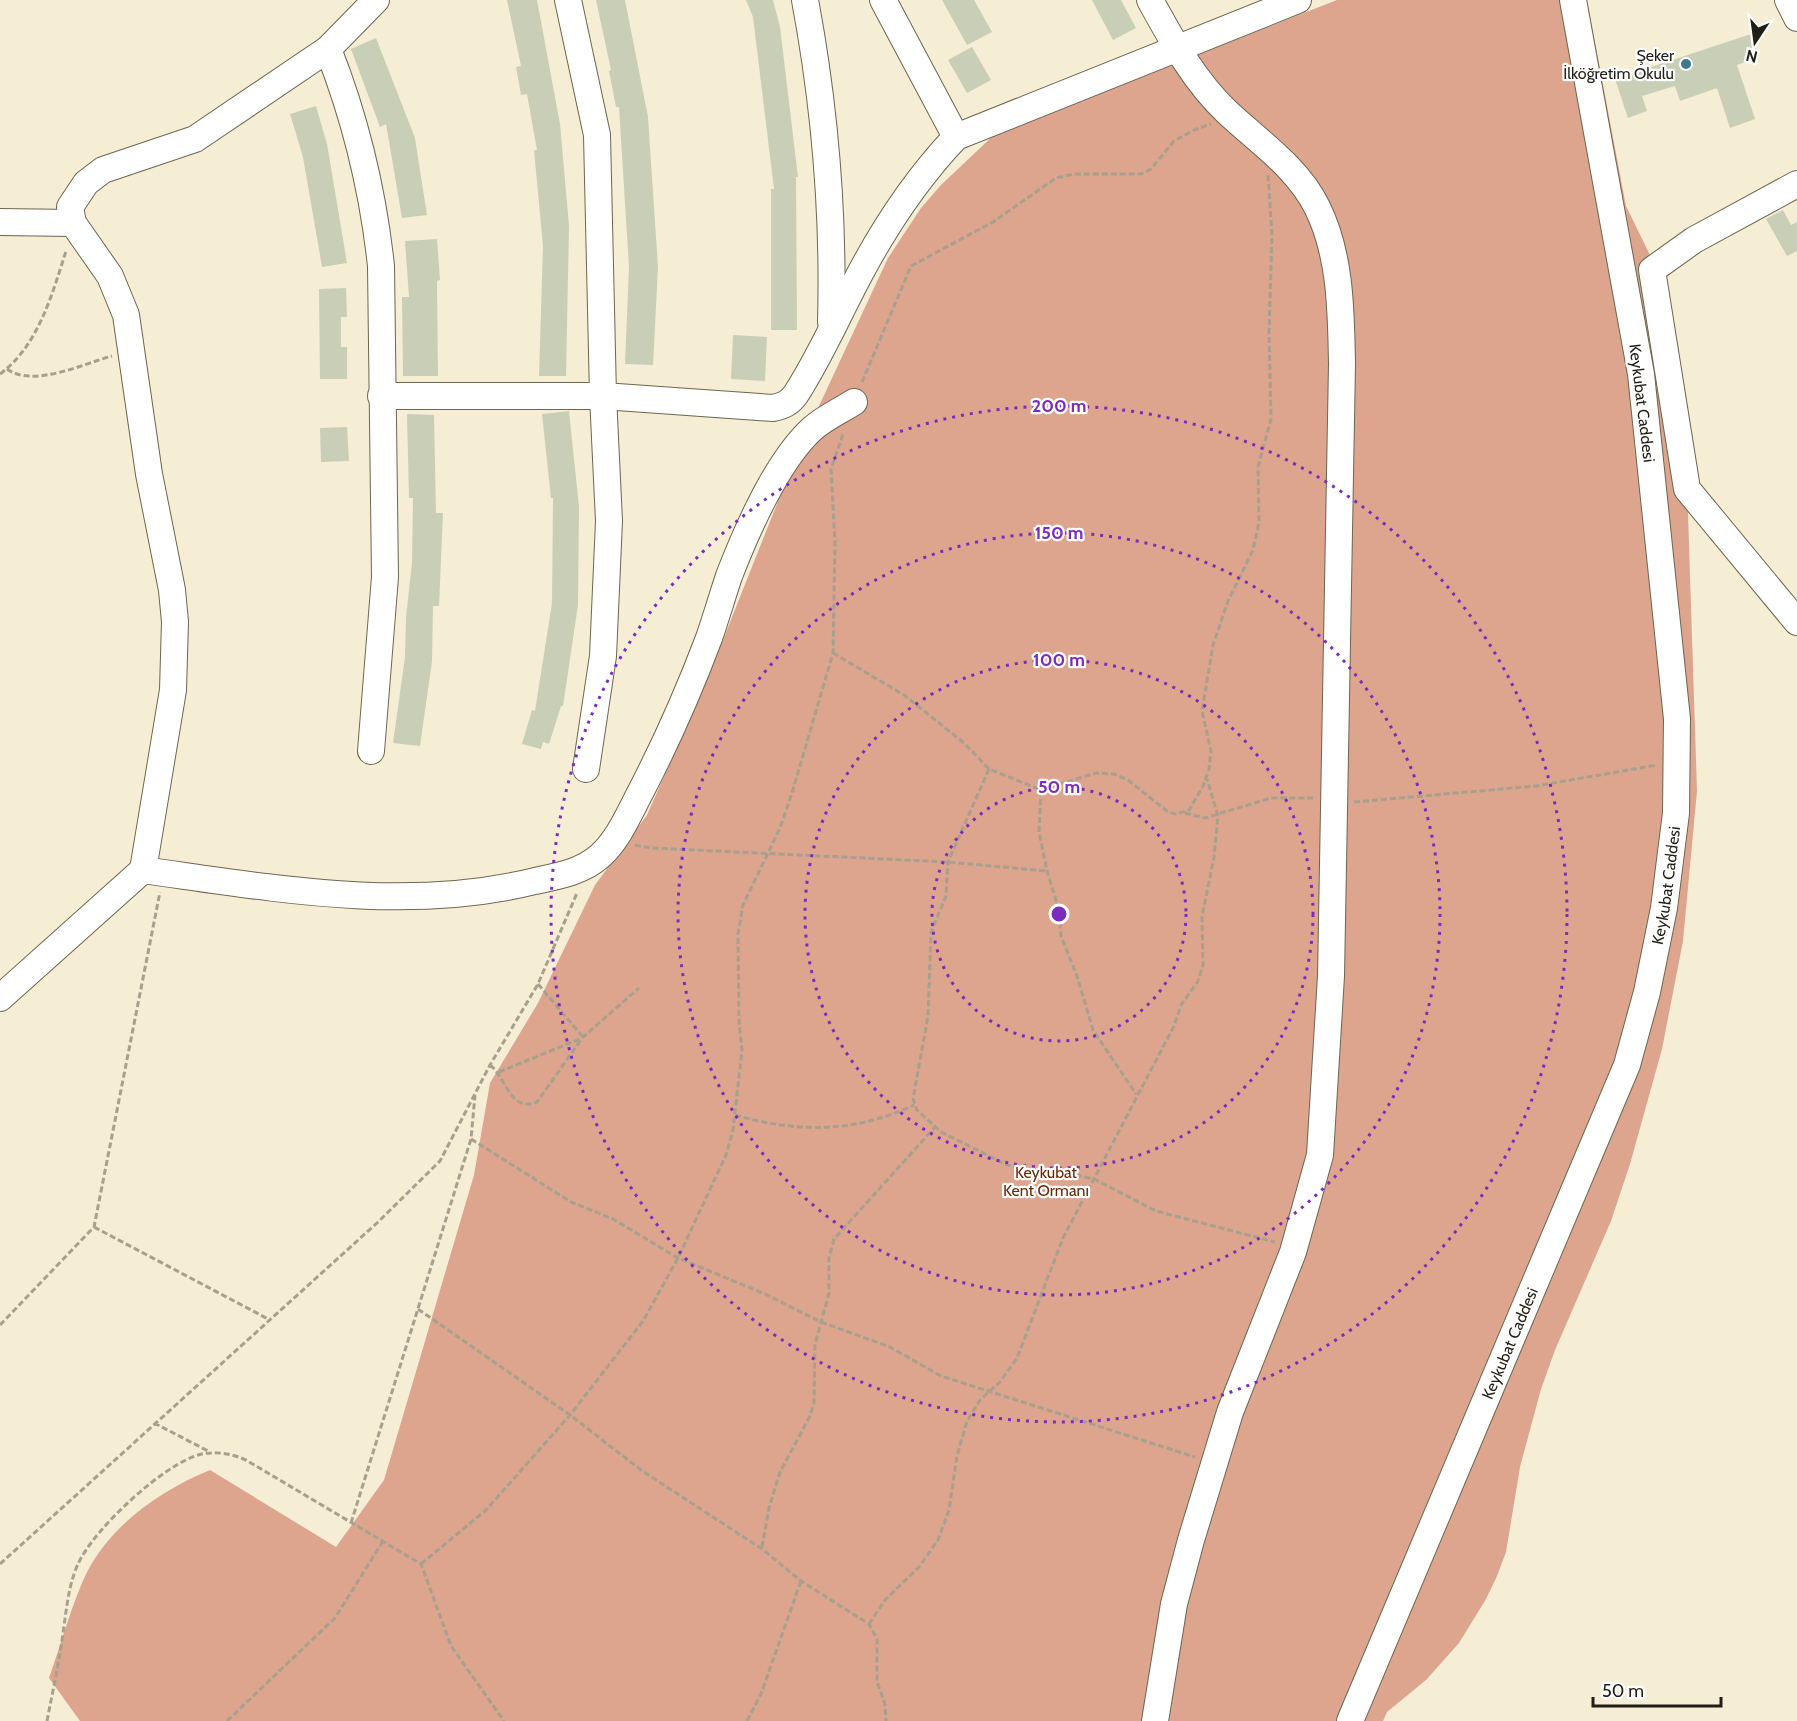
<svg xmlns="http://www.w3.org/2000/svg" width="1797" height="1721" font-family="Cabin,sans-serif">
<style>
.forest{fill:#dda48e}
.building{fill:#c9cfb6}
.lines{fill:none;stroke-linecap:round;stroke-linejoin:round}
.minor-casing{stroke:#6d6650;stroke-width:28}
.path{stroke:#a7a08d;stroke-width:3;stroke-dasharray:6 3;stroke-linecap:butt}
.minor{stroke:#fff;stroke-width:26}
.ring{fill:none;stroke:#7b2cbf;stroke-width:3;stroke-dasharray:3 6}
.poi-dot{fill:#397a8d;stroke:#fff;stroke-width:2}
.labels{text-anchor:middle;dominant-baseline:central;stroke-width:4.5;stroke-linejoin:round;paint-order:stroke}
.poi-label{font-size:16px;fill:#211e15;stroke:#fff;text-anchor:end}
.street-label{font-size:16px;fill:#211e15;stroke:#fff}
.park-label{font-size:16px;fill:#6b2805;stroke:#fff}
.centre{fill:#7b2cbf;stroke:#fff;stroke-width:3}
.ring-label{font-size:18px;text-anchor:middle;font-weight:bold;fill:#7b2cbf;stroke:#fff;stroke-width:4.5;stroke-linejoin:round;paint-order:stroke}
</style>
<rect width="100%" height="100%" fill="#f5edd4"/>
<path class="forest" d="M 1337,0 L 1587,0 L 1626,206 L 1669,294 L 1697,481 L 1688,514 L 1697,791 L 1683,941 L 1662,1049 L 1630,1164 L 1611,1221 L 1555,1350 L 1541,1389 L 1520,1467 L 1506,1552 L 1497,1576 L 1486,1599 L 1459,1643 L 1426,1680 L 1387,1712 L 1383,1721 L 80,1721 L 49,1678 C 60,1647 69,1614 82,1583 C 104,1529 159,1491 210,1470 L 336,1547 L 384,1480 L 474,1175 L 490,1083 L 538,1003 L 595,885 L 647,815 L 711,670 L 798,451 L 888,258 L 921,208 L 941,185 L 996,133 Z"/>
<path class="building" d="M 507,0 L 537,0 L 560,124 L 569,226 L 566,376 L 539,376 L 543,246 L 534,150 L 537,150 L 527,94 L 521,95 L 516,67 L 521,66 Z
M 596,0 L 625,0 L 648,117 L 658,267 L 653,365 L 625,364 L 629,267 L 619,107 L 616,107 L 609,71 L 611,70 Z
M 746,0 L 773,0 L 780,27 L 798,177 L 796,177 L 797,330 L 771,330 L 771,189 L 774,189 L 753,17 Z
M 942,0 L 974,0 L 992,32 L 967,45 Z
M 1092,0 L 1121,0 L 1136,28 L 1113,40 Z
M 1751,34 L 1759,57 L 1737,65 L 1755,119 L 1730,128 L 1717,88 L 1680,101 L 1675,86 L 1642,96 L 1647,111 L 1628,118 L 1615,79 Z
M 376,38 L 415,138 L 427,215 L 402,218 L 386,124 L 380,127 L 351,49 Z
M 972,47 L 991,80 L 967,93 L 948,60 Z
M 316,106 L 327,144 L 347,263 L 322,267 L 303,157 L 290,114 Z
M 1783,210 L 1791,225 L 1797,222 L 1797,251 L 1787,256 L 1766,219 Z
M 437,239 L 440,280 L 437,281 L 438,376 L 403,376 L 402,297 L 409,297 L 405,241 Z
M 346,288 L 347,317 L 341,317 L 341,347 L 347,347 L 347,379 L 320,379 L 319,289 Z
M 733,335 L 767,337 L 765,381 L 731,379 Z
M 569,411 L 579,507 L 578,605 L 563,706 L 561,706 L 549,744 L 543,742 L 541,749 L 522,744 L 532,710 L 535,711 L 552,603 L 553,498 L 551,498 L 542,414 Z
M 407,414 L 434,415 L 436,513 L 443,513 L 439,606 L 433,606 L 432,661 L 420,746 L 393,743 L 405,657 L 406,617 L 412,563 L 413,498 L 409,498 Z
M 347,427 L 349,461 L 321,462 L 320,428 Z"/>
<g class="lines">
<g class="minor-casing">
<g id="minor">
<path d="M 568,0 L 597,135 L 603,396 L 609,521 L 603,656 L 586,769"/>
<path d="M 805,0 C 825,107 834,213 831,322"/>
<path d="M 883,0 L 956,137"/>
<path d="M 1150,0 C 1172,40 1194,81 1227,112 C 1259,142 1297,167 1317,207 C 1341,255 1341,312 1342,364 L 1331,976 L 1320,1155 L 1293,1252 L 1230,1412 L 1191,1540 L 1174,1604 L 1155,1721"/>
<path d="M 1788,0 L 1797,18"/>
<path d="M 328,49 C 356,120 373,191 381,266 L 385,577 L 371,751"/>
<path d="M 1797,184 L 1694,240 L 1652,270 L 1687,489 L 1797,622"/>
<path d="M 0,222 L 73,223"/>
<path d="M 381,396 L 603,396 L 773,408 C 783,406 790,403 796,394 C 822,354 840,310 863,268 C 889,220 919,176 956,137 L 1298,0"/>
<path d="M 143,870 L 173,690 L 175,622 L 172,590 L 149,474 L 126,315 L 110,276 L 73,223 L 70,207 L 86,183 L 103,170 L 195,139 L 328,49 L 376,0"/>
<path d="M 0,998 L 143,870 C 273,888 406,913 535,881 C 558,876 582,872 600,856 C 618,840 629,814 640,793 C 666,743 689,691 709,638 C 716,618 722,597 729,576 C 746,532 777,461 812,429 C 824,418 840,411 854,402"/>
<path id="s1" d="M 1350,1721 L 1627,1065 L 1647,992 L 1664,908 L 1676,813 L 1677,719 L 1641,374 L 1573,0"/>
</g>
</g>
<path class="path" d="M 7,369 C 33,388 83,364 112,356
M 0,374 C 38,346 52,295 66,251
M 862,382 L 911,266 L 993,222 L 1056,178 L 1074,174 L 1141,174 L 1151,169 L 1174,141 L 1194,130 L 1211,124
M 833,653 L 904,695 L 964,743 L 989,769 L 1041,790 L 1096,773 L 1114,774 L 1128,780 L 1168,812 L 1176,814 L 1189,810 L 1203,786 L 1209,769 L 1211,751 L 1202,711 L 1213,645 L 1228,601 L 1253,550 L 1259,523 L 1258,467 L 1271,419 L 1269,332 L 1272,235 L 1268,175
M 989,769 L 948,862 L 946,896 L 931,932 L 928,1016 L 913,1099 L 917,1110 L 941,1132 L 1007,1165 L 1042,1173 L 1071,1174 L 1094,1179 L 1156,1211 L 1275,1242
M 1041,790 L 1039,832 L 1047,871 L 1059,910 L 1061,936 L 1077,976 L 1093,1030 L 1136,1094
M 1354,802 L 1536,786 L 1657,765
M 1185,813 L 1205,818 L 1271,798 L 1313,798
M 635,845 L 651,848 L 948,862 L 1047,871
M 538,984 L 583,1037
M 490,1065 C 506,1077 510,1113 537,1102 L 583,1037 L 639,988
M 499,1072 L 582,1038
M 735,1115 C 797,1133 855,1133 914,1105
M 471,1139 L 571,1202 L 613,1219 L 678,1258 L 765,1294 L 821,1322 L 890,1347 L 941,1376 L 1195,1457
M 94,1227 L 270,1320
M 418,1309 L 570,1415 L 641,1470 L 762,1549 L 801,1581 L 869,1624 L 877,1639 L 877,1682 L 885,1704 L 886,1721
M 0,1325 L 94,1227 L 160,892
M 154,1423 L 210,1452
M 351,1523 L 471,1139 L 475,1095
M 762,1547 L 769,1508 L 780,1472 L 810,1416 L 814,1403 L 815,1344 L 829,1293 L 829,1258 L 834,1239 L 935,1127
M 0,1564 L 377,1223 L 440,1161 L 490,1065 L 538,984 L 577,893
M 421,1564 L 486,1510 L 570,1415 L 643,1321 L 678,1258 L 726,1155 L 733,1130 L 742,1050 L 739,1021 L 738,934 L 743,905 L 780,828 L 792,793 L 833,653 L 835,543 L 831,469 L 843,434
M 869,1624 L 885,1600 L 919,1567 L 938,1540 L 949,1510 L 957,1456 L 967,1421 L 980,1400 L 1000,1382 L 1017,1358 L 1063,1238 L 1174,1026 L 1181,1005 L 1198,981 L 1203,965 L 1202,917 L 1214,857 L 1218,816 L 1207,779
M 47,1721 C 53,1690 60,1658 64,1626 C 67,1605 69,1584 78,1564 C 93,1530 165,1462 202,1454 C 218,1451 232,1454 246,1460 L 421,1564 L 451,1646 L 504,1721
M 227,1721 L 335,1618 L 383,1541
M 747,1721 L 761,1694 L 801,1581"/>
<use href="#minor" class="minor"/>
</g>
<g class="ring">
<circle cx="1059" cy="914" r="127"/>
<circle cx="1059" cy="914" r="254"/>
<circle cx="1059" cy="914" r="381"/>
<circle cx="1059" cy="914" r="508"/>
</g>
<circle class="poi-dot" cx="1686" cy="64" r="6"/>
<g class="labels">
<g class="poi-label">
<text x="1674" y="55">Şeker<tspan x="1674" dy="18">İlköğretim Okulu</tspan></text>
</g>
<g class="street-label">
<text transform="translate(1642 403) rotate(83)">Keykubat Caddesi</text>
<text stroke="none"><textPath href="#s1" startOffset="896">Keykubat Caddesi</textPath></text>
<text stroke="none"><textPath href="#s1" startOffset="410">Keykubat Caddesi</textPath></text>
</g>
<g class="park-label">
<text x="1046" y="1172">Keykubat<tspan x="1046" dy="18">Kent Ormanı</tspan></text>
</g>
</g>
<circle cx="1059" cy="914" r="9" class="centre"/>
<g class="ring-label">
<text x="1059" y="412">200 m</text>
<text x="1059" y="539">150 m</text>
<text x="1059" y="666">100 m</text>
<text x="1059" y="793">50 m</text>
</g>
<g transform="translate(1755 42) rotate(193)" stroke="#ffffff" stroke-width="4.5" paint-order="stroke">
<path d="M0-4.5L10 22L0 15L-10 22Z" fill="#211e15"/>
<text y="-9" font-size="16" font-weight="bold" text-anchor="middle" fill="#211e15">N</text>
</g>
<path d="M1593 1697v9h128v-9" fill="none" stroke="#211e15" stroke-width="3"/>
<text x="1602" y="1697" font-size="18" fill="#211e15" stroke="#ffffff" stroke-width="4.5" paint-order="stroke">50 m</text>
</svg>
